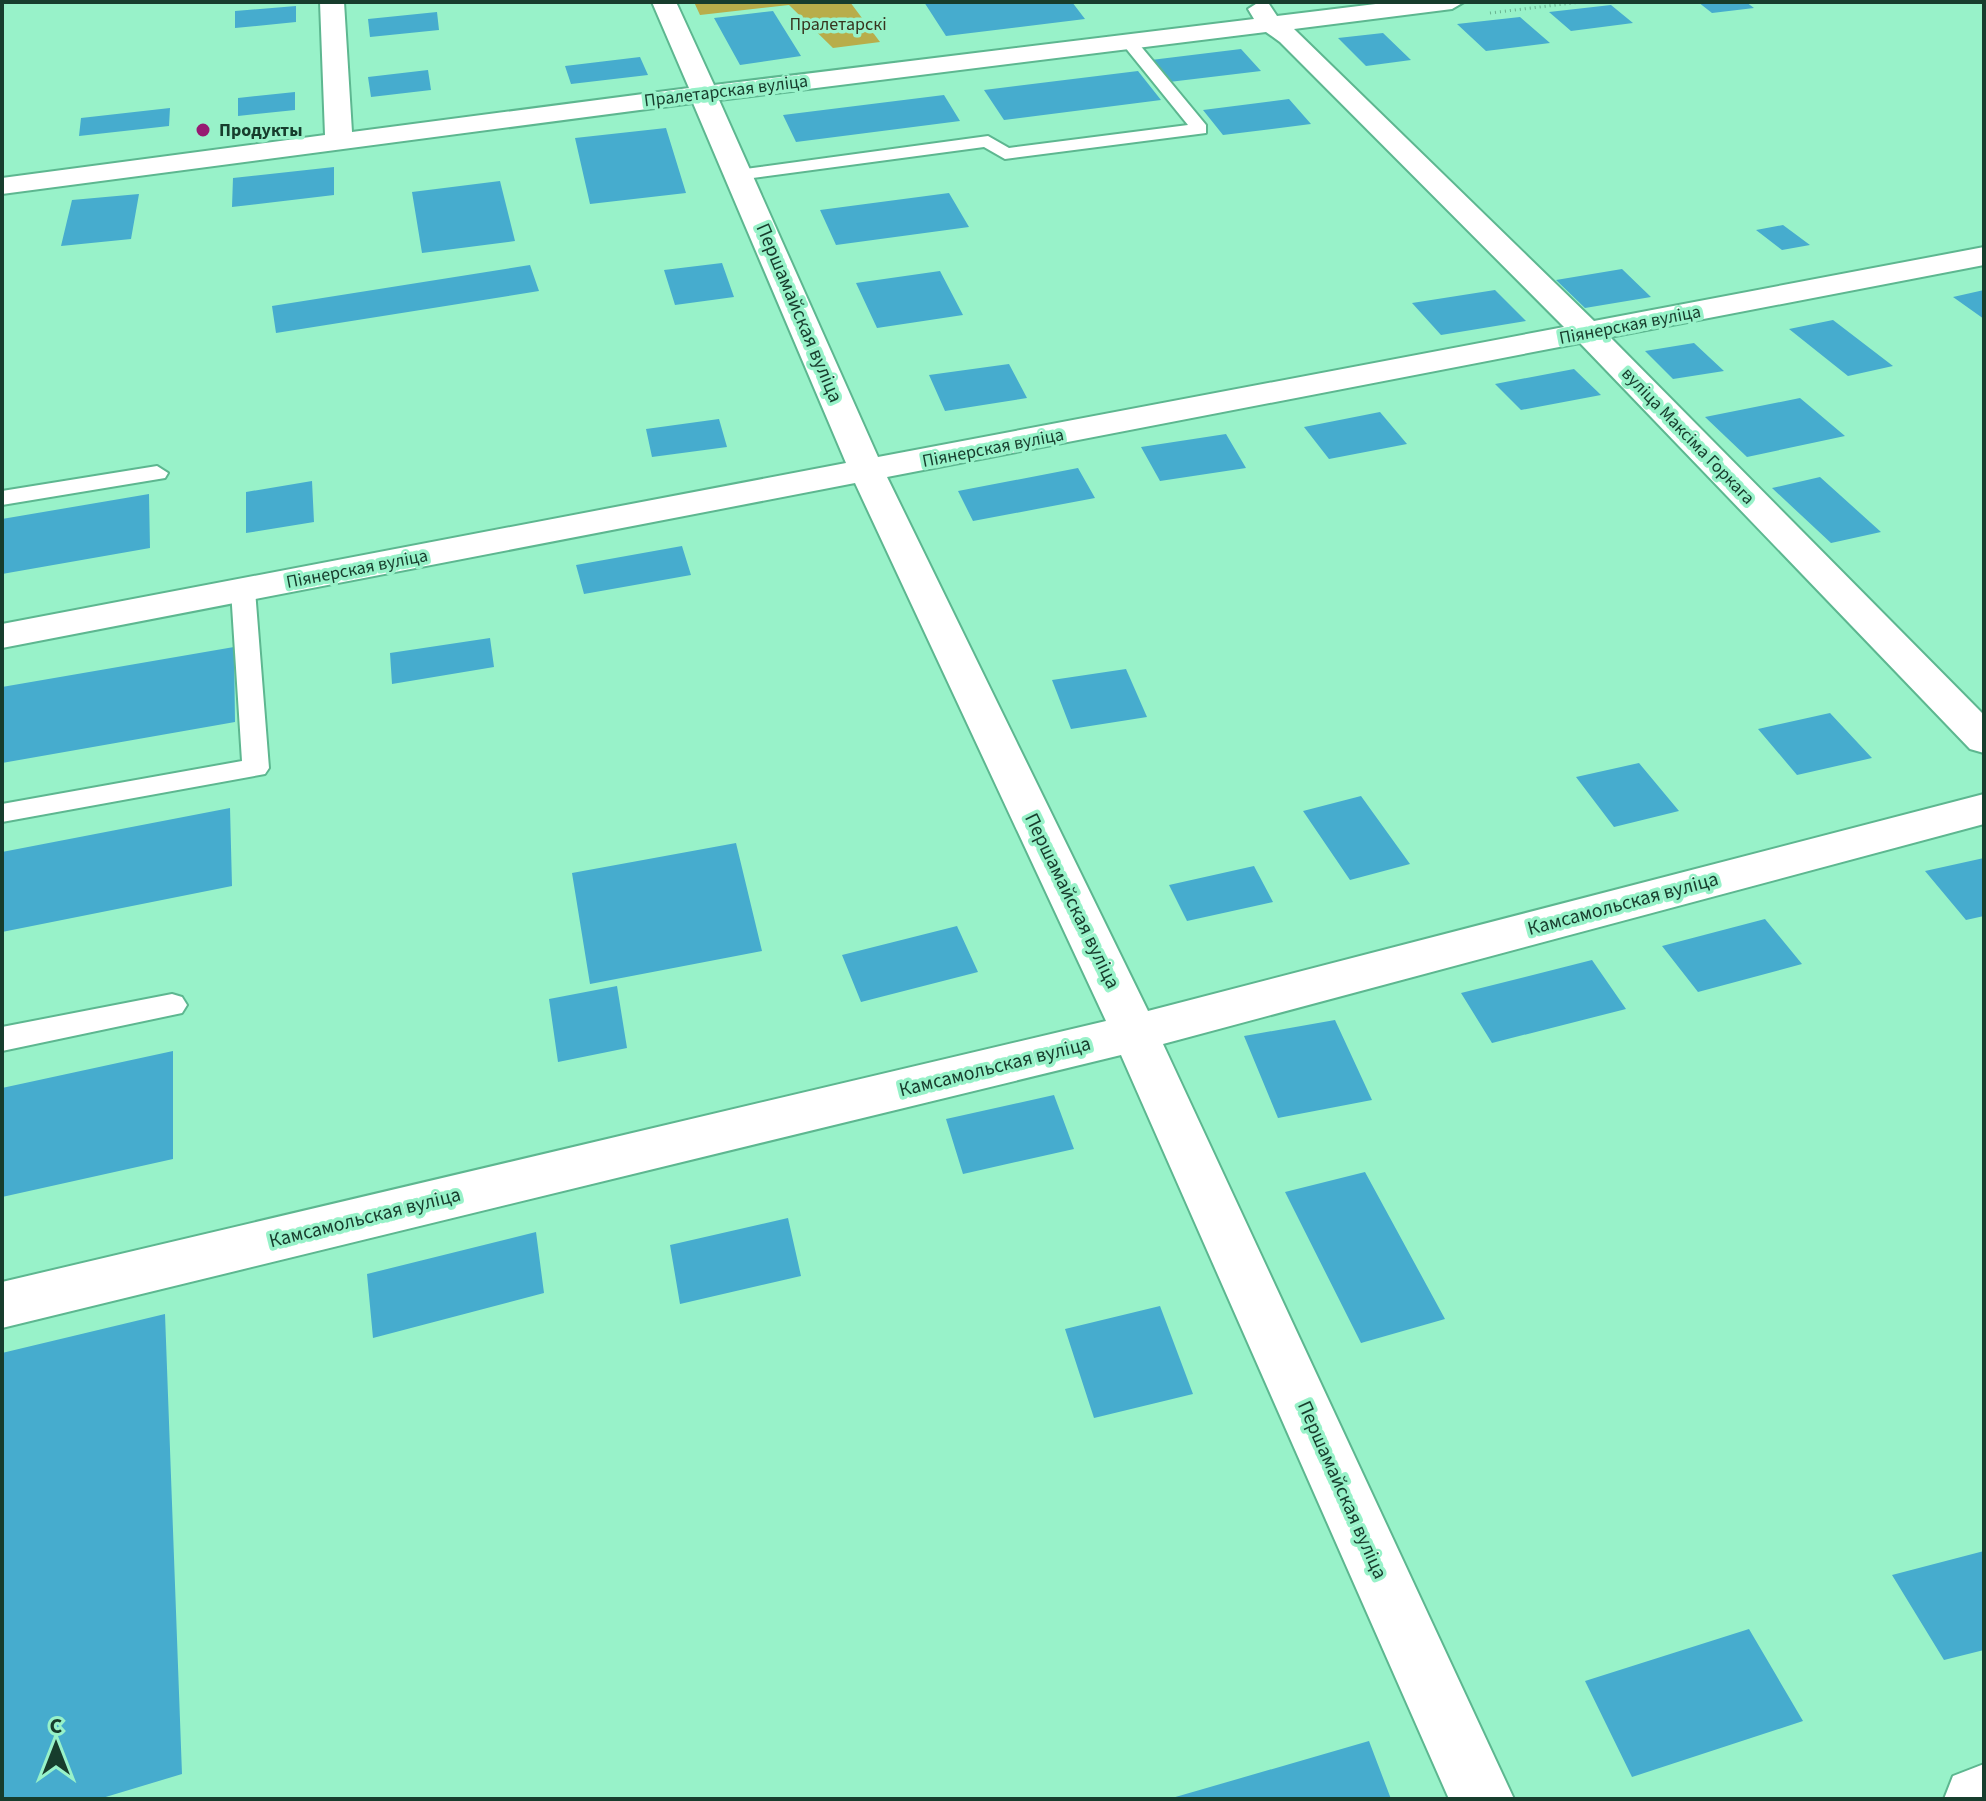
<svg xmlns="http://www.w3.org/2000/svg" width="1986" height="1801" font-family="'Source Sans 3',sans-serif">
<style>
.green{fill:#b8ad4a}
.building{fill:#46acce}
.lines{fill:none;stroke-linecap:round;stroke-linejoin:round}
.lane-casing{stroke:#5db790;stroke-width:4}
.street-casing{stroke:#5db790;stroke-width:4}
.path{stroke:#6ab291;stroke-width:3;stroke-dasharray:1 4;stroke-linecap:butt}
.lane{fill:#fff;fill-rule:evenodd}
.street{fill:#fff;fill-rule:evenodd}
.poi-dot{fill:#971a72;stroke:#98f2c9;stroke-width:3}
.labels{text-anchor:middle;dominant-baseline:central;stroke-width:7;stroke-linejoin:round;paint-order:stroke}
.far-park-label{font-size:18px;fill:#37341e;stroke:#98f2c9}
.far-street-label{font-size:18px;fill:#173d2d;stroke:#98f2c9}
.far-poi-label{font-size:18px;font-weight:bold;fill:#173d2d;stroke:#98f2c9;text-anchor:start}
.street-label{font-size:20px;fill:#173d2d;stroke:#98f2c9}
</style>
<rect width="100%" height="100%" fill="#98f2c9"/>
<path class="green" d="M 694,2 L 850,2 L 880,42 L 833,48 L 789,5 L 700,15 Z"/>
<path class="building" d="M 924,2 L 1072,2 L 1085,19 L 946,36 Z
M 1698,2 L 1746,2 L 1754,8 L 1712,13 Z
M 1611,5 L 1633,23 L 1571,31 L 1549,12 Z
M 296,6 L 296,22 L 235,28 L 235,11 Z
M 773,11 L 801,56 L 740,65 L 714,18 Z
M 437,12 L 439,30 L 370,37 L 368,19 Z
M 1520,17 L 1550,43 L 1486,51 L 1457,24 Z
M 1383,33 L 1411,60 L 1366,66 L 1338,38 Z
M 1241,49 L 1261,71 L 1169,82 L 1151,60 Z
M 640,57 L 648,75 L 571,84 L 565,66 Z
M 428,70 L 431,90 L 371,97 L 368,77 Z
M 1138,71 L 1161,100 L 1004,120 L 984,90 Z
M 295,92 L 295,110 L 238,116 L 238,98 Z
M 944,95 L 960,121 L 796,142 L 783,115 Z
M 1289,99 L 1311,124 L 1223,135 L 1203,110 Z
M 170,108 L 169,126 L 79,136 L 81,118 Z
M 666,128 L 686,193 L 590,204 L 575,138 Z
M 334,167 L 334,195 L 232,207 L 233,178 Z
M 500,181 L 515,241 L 422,253 L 412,192 Z
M 949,193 L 969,227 L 836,245 L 820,210 Z
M 139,194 L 131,239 L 61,246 L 72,200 Z
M 1783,225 L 1810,245 L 1782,250 L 1756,230 Z
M 722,263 L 734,297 L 675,305 L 664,270 Z
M 530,265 L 539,291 L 276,333 L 272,306 Z
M 1622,269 L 1651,297 L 1585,308 L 1556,280 Z
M 940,271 L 963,315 L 877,328 L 856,283 Z
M 1495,290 L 1526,321 L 1441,335 L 1412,303 Z
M 1984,290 L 1984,319 L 1953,297 Z
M 1833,320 L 1893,366 L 1848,376 L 1789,329 Z
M 1694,343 L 1724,371 L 1673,379 L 1645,351 Z
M 1009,364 L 1027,398 L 945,411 L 929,375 Z
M 1574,369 L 1601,395 L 1521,410 L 1495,384 Z
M 1800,398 L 1845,436 L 1747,457 L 1705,417 Z
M 1380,412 L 1407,444 L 1329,459 L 1304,427 Z
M 719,419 L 727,447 L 652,457 L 646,429 Z
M 1226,434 L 1246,468 L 1160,481 L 1141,447 Z
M 1078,468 L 1095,498 L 973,521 L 958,491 Z
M 1820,477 L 1881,532 L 1831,543 L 1772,488 Z
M 312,481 L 314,522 L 246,533 L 246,492 Z
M 149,494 L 150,548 L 2,574 L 2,519 Z
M 682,546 L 691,575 L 584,594 L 576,565 Z
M 490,638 L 494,667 L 392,684 L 390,653 Z
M 234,647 L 235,722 L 2,763 L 2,687 Z
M 1126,669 L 1147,717 L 1071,729 L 1052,680 Z
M 1830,713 L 1872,758 L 1797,775 L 1758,729 Z
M 1639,763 L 1679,811 L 1614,827 L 1576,777 Z
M 1361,796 L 1410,864 L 1350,880 L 1303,811 Z
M 230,808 L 232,886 L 2,932 L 2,852 Z
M 736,843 L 762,951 L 590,984 L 572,873 Z
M 1984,858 L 1984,916 L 1966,920 L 1925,871 Z
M 1254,866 L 1273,902 L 1187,921 L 1169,885 Z
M 1765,919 L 1802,964 L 1698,992 L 1662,946 Z
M 957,926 L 978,972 L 861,1002 L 842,955 Z
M 1592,960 L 1626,1009 L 1492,1043 L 1461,993 Z
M 617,986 L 627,1048 L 558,1062 L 549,999 Z
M 1335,1020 L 1372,1100 L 1278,1118 L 1244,1036 Z
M 173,1051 L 173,1159 L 2,1197 L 2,1088 Z
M 1054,1095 L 1074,1149 L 963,1174 L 946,1119 Z
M 1365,1172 L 1445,1319 L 1361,1343 L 1285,1192 Z
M 788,1218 L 801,1276 L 680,1304 L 670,1245 Z
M 536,1232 L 544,1293 L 373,1338 L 367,1274 Z
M 1160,1306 L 1193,1394 L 1094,1418 L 1065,1329 Z
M 165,1314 L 182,1774 L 99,1799 L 2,1799 L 2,1353 Z
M 1984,1551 L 1984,1650 L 1944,1660 L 1892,1575 Z
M 1749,1629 L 1803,1721 L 1632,1777 L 1585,1681 Z
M 1369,1741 L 1391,1799 L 1173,1799 L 1172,1798 Z"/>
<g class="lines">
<g class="lane-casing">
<path id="lane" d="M 1128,36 L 1134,38 L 1206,125 L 1206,133 L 1005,159 L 984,147 L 738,180 L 729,175 L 738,170 L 988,136 L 1009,148 L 1188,125 L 1120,41 Z
M 157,466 L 168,473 L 165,478 L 2,505 L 2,491 Z
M 243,583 L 255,590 L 269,768 L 265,774 L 2,822 L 2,804 L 242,761 L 231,590 Z
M 172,994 L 182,997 L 187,1005 L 182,1013 L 2,1051 L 2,1027 Z"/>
</g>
<g class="street-casing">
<path id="street" d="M 320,2 L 344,2 L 352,132 L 689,88 L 652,2 L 676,2 L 714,85 L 1254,19 L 1248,9 L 1259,2 L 1269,4 L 1277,16 L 1392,2 L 1464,2 L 1452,9 L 1294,29 L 1594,321 L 1984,247 L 1984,265 L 1610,337 L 1984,715 L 1984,753 L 1970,749 L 1580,343 L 887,477 L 1148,1011 L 1984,794 L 1984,824 L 1163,1044 L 1514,1799 L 1449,1799 L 1121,1055 L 2,1328 L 2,1282 L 1106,1021 L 855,483 L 2,648 L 2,624 L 846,463 L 693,103 L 2,194 L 2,178 L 325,135 ZM 1266,32 L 1280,42 L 1564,327 L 878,457 L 719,100 Z
M 1984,1764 L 1984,1799 L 1944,1799 L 1953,1776 Z"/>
</g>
<path class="path" d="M 1490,13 L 1581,2"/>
<use href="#lane" class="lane"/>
<use href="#street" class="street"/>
</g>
<circle class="poi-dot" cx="203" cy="130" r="8"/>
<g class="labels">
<g class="far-park-label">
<text x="838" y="24">Пралетарскі</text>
</g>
<g class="far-street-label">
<text transform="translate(726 91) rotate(-7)">Пралетарская вуліца</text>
<text transform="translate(1630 325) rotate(-11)">Піянерская вуліца</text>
<text transform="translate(1688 436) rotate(46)">вуліца Максіма Горкага</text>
<text transform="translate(993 448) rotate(-11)">Піянерская вуліца</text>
<text transform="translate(357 569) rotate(-11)">Піянерская вуліца</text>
</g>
<g class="far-poi-label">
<text x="219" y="130">Продукты</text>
</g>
<g class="street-label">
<text transform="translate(799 313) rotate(67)">Першамайская вуліца</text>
<text transform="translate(1072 901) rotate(64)">Першамайская вуліца</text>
<text transform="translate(1623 904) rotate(-15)">Камсамольская вуліца</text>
<text transform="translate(995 1067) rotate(-14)">Камсамольская вуліца</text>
<text transform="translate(365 1218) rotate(-14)">Камсамольская вуліца</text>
<text transform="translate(1342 1490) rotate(66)">Першамайская вуліца</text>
</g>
</g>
<rect width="1986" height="1801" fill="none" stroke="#173d2d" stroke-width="8"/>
<g transform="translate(56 1745)" stroke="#98f2c9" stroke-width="6" paint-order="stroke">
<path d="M0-6L14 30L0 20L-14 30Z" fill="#173d2d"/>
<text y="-12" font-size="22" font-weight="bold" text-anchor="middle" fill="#173d2d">С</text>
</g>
</svg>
